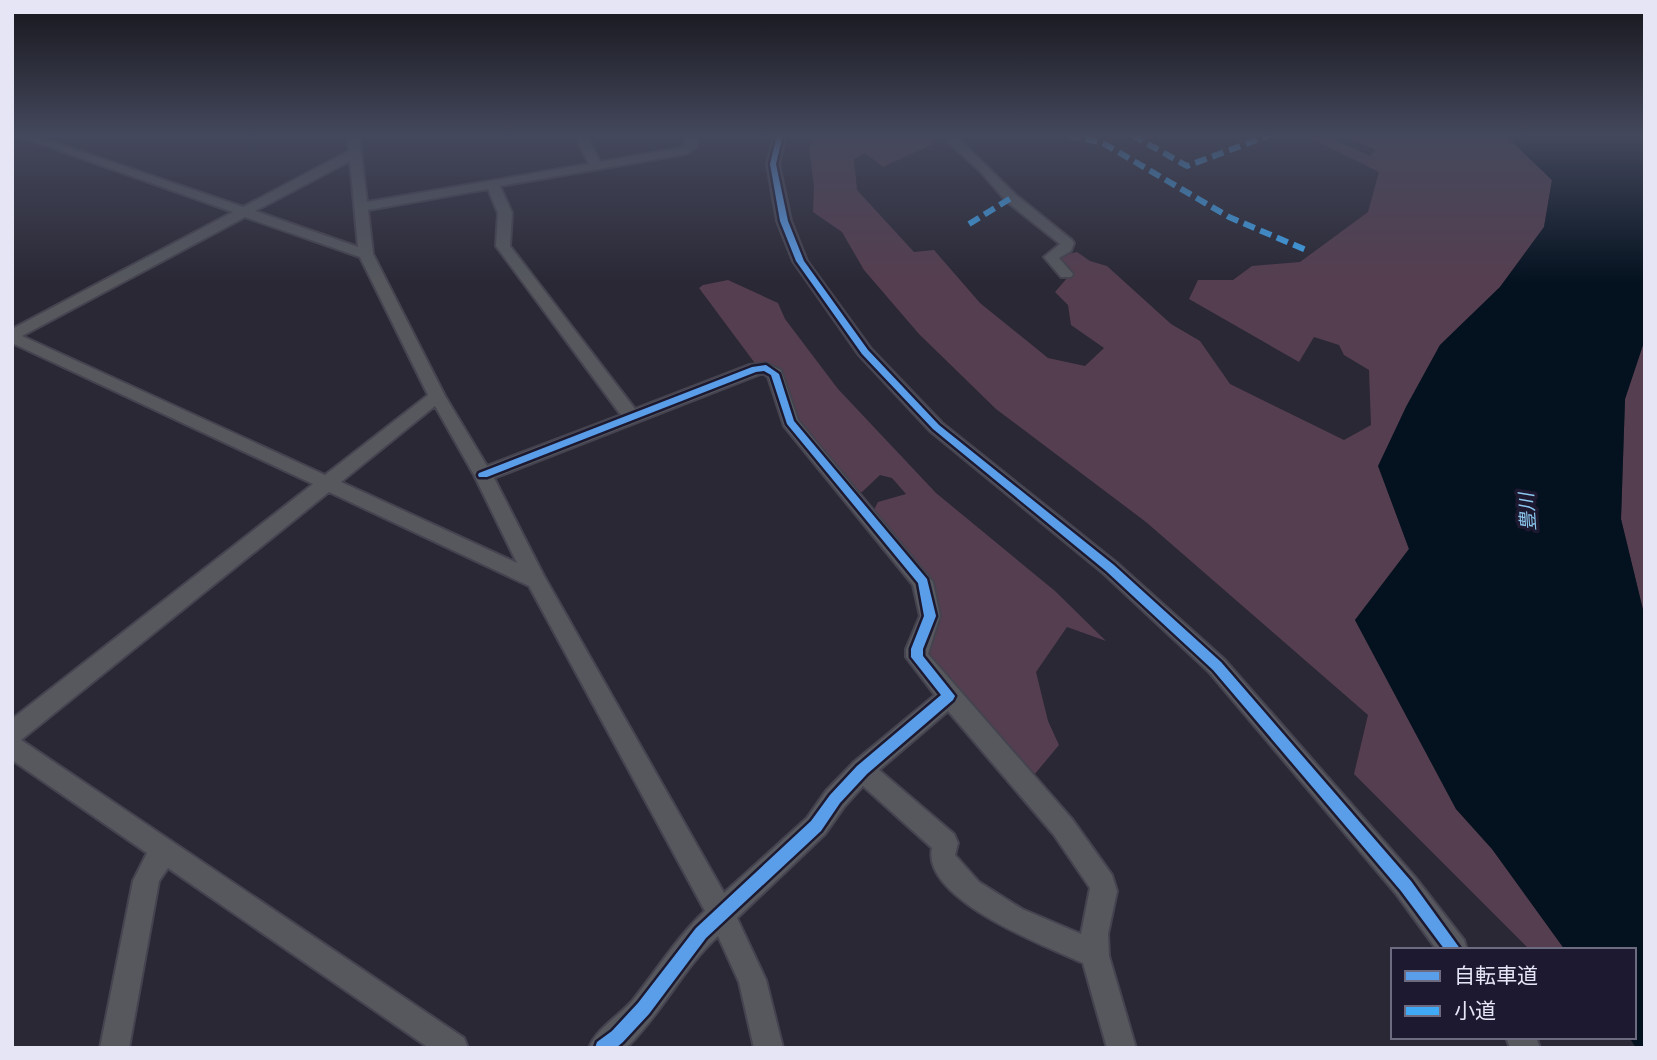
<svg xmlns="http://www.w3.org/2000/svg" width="1657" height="1060" font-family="Raleway,'Noto Sans JP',sans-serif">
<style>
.green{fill:#553e4f}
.water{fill:#04111f}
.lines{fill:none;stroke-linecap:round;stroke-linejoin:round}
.minor-casing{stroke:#45434f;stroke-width:4}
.minor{fill:#56585e;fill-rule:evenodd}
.quiet{stroke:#3fa9f5;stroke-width:6;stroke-dasharray:12 6;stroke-linecap:butt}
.cycleway-casing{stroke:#1c1930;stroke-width:5}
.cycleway{fill:#5a9eea;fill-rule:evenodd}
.labels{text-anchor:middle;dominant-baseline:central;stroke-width:7;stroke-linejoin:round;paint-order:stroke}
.water-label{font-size:19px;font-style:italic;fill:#8cc7ef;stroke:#1c1930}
</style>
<rect width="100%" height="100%" fill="#2a2835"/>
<path class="green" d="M 816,135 L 923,135 L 941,140 L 883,167 L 865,153 L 854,159 L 857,190 L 914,252 L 934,250 L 980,303 L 1048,358 L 1085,366 L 1104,348 L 1071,325 L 1068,305 L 1055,292 L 1068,277 L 1056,257 L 1077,252 L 1090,261 L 1107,266 L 1171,324 L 1200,341 L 1230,384 L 1344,440 L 1371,425 L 1369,370 L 1344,355 L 1339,345 L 1314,337 L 1299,362 L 1189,299 L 1198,280 L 1233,280 L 1252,266 L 1300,262 L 1368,212 L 1379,172 L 1304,135 L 1323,135 L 1370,156 L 1376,150 L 1342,135 L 1505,135 L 1552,180 L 1544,227 L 1500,287 L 1440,345 L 1406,407 L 1379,466 L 1409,549 L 1355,620 L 1456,809 L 1492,849 L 1565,950 L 1530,950 L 1354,774 L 1368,715 L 1146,522 L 996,409 L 919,334 L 864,270 L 842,232 L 813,212 L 814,186 L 809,148 Z
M 728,280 L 778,303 L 785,319 L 838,389 L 936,493 L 1055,591 L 1106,641 L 1067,627 L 1036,672 L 1048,721 L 1059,745 L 1029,781 L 920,661 L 934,605 L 870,517 L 878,502 L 906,494 L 892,478 L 880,475 L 862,492 L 853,491 L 793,421 L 780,385 L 757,366 L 699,288 L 703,285 Z
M 1645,339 L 1645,618 L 1621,519 L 1625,399 Z"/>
<path class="water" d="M 1505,135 L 1645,135 L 1645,339 L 1625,399 L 1621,519 L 1645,618 L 1645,1048 L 1636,1048 L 1629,1037 L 1634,1037 L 1634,950 L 1565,950 L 1492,849 L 1456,809 L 1355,620 L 1409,549 L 1378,466 L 1406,407 L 1440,345 L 1500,287 L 1544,227 L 1552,180 Z"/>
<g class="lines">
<g class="minor-casing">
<path id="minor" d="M 16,135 L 32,135 L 243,207 L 349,151 L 347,135 L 359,135 L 367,202 L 589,164 L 575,135 L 587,135 L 600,162 L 679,148 L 685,145 L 685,135 L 697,135 L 697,147 L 686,154 L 500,186 L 512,213 L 510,246 L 635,409 L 749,365 L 766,363 L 781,370 L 798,420 L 933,582 L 940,616 L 928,654 L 1072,819 L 1112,875 L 1117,891 L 1108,934 L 1109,956 L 1136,1048 L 1107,1048 L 1083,963 C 1045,946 921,899 932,848 L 863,786 L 844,807 L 825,834 L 737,918 L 766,980 L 783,1048 L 754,1048 L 739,982 L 718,936 C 683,968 662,1013 628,1046 L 589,1048 C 596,1029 619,1016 633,1000 C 657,970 677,937 705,911 L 529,586 L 329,492 L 21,740 L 464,1038 L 468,1048 L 429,1048 L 168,868 L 159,881 L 129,1048 L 100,1048 L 133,881 L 147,853 L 12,760 L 12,719 L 313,484 L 12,343 L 12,329 L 233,212 ZM 350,161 L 358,247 L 255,211 ZM 488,189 L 498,213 L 496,246 L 621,415 L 487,466 L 445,396 L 373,254 L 368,210 ZM 245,217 L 360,257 L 428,395 L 325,475 L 22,336 ZM 763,373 L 768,377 L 784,426 L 913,585 L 920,616 L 906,649 L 906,657 L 935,695 L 854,762 L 826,791 L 807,818 L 724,893 L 544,576 L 494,478 ZM 435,406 L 474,475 L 517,563 L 341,482 ZM 948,711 L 1054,835 L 1090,888 L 1081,934 L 1022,909 L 979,882 L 955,855 L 958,843 L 954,834 L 879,770 Z
M 774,135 L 786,135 L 779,164 L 791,221 L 807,261 L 871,349 L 942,423 L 1117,563 L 1225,660 L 1415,877 L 1464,940 L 1467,950 L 1437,950 L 1397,895 L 1209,672 L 1103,573 L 930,431 L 859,355 L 793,261 L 777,221 L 767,164 Z
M 951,135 L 963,135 L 960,140 L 1016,195 L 1072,240 L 1074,243 L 1071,251 L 1059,258 L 1073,274 L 1071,277 L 1061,277 L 1044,257 L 1060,244 L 1006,201 L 979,170 L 949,143 L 947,140 Z
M 1506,1037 L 1536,1037 L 1540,1048 L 1510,1048 Z"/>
</g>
<use href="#minor" class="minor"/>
<path class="quiet" d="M 1068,135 L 1103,143 L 1229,217 L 1306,250
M 1132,135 L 1187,166 L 1270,135
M 969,224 L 1011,198"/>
<g class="cycleway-casing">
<path id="cycleway" d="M 777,135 L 783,135 L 776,164 L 788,221 L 804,261 L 868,350 L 939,425 L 1114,565 L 1221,662 L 1411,881 L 1461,950 L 1445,950 L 1401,891 L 1213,670 L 1106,571 L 933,429 L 862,354 L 796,261 L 780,221 L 770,164 Z
M 766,365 L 779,374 L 794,421 L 927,579 L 936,616 L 923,649 L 923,656 L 955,696 L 953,700 L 867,774 L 840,803 L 821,831 L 706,938 L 649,1014 L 623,1042 L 616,1048 L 595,1048 L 597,1042 L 612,1031 L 638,1003 L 696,928 L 811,821 L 830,795 L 857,766 L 941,695 L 911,657 L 911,649 L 924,616 L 918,583 L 787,424 L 771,375 L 764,371 L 756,372 L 487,477 L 479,477 L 478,475 L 479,473 L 752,367 Z"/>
</g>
<use href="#cycleway" class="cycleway"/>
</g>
<linearGradient id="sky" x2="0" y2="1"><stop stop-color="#17161d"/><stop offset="0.48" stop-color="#44485c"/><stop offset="1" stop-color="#44485c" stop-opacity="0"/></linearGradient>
<rect width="1657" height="283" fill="url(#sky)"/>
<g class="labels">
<g class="water-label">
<text transform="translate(1527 512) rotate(-94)">豊川</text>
</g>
</g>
<rect width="1657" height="1060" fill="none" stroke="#e6e5f5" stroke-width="28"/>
<rect x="1391" y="948" width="245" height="91" fill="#1c1930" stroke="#6d6b7f" stroke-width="2"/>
<rect x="1405" y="971" width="35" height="10" fill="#5a9eea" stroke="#6d6b7f" stroke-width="2"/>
<text x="1454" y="983" font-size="21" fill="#e6e5f5">自転車道</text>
<rect x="1405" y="1006" width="35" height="10" fill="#3fa9f5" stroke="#6d6b7f" stroke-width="2"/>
<text x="1454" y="1018" font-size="21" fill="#e6e5f5">小道</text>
</svg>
